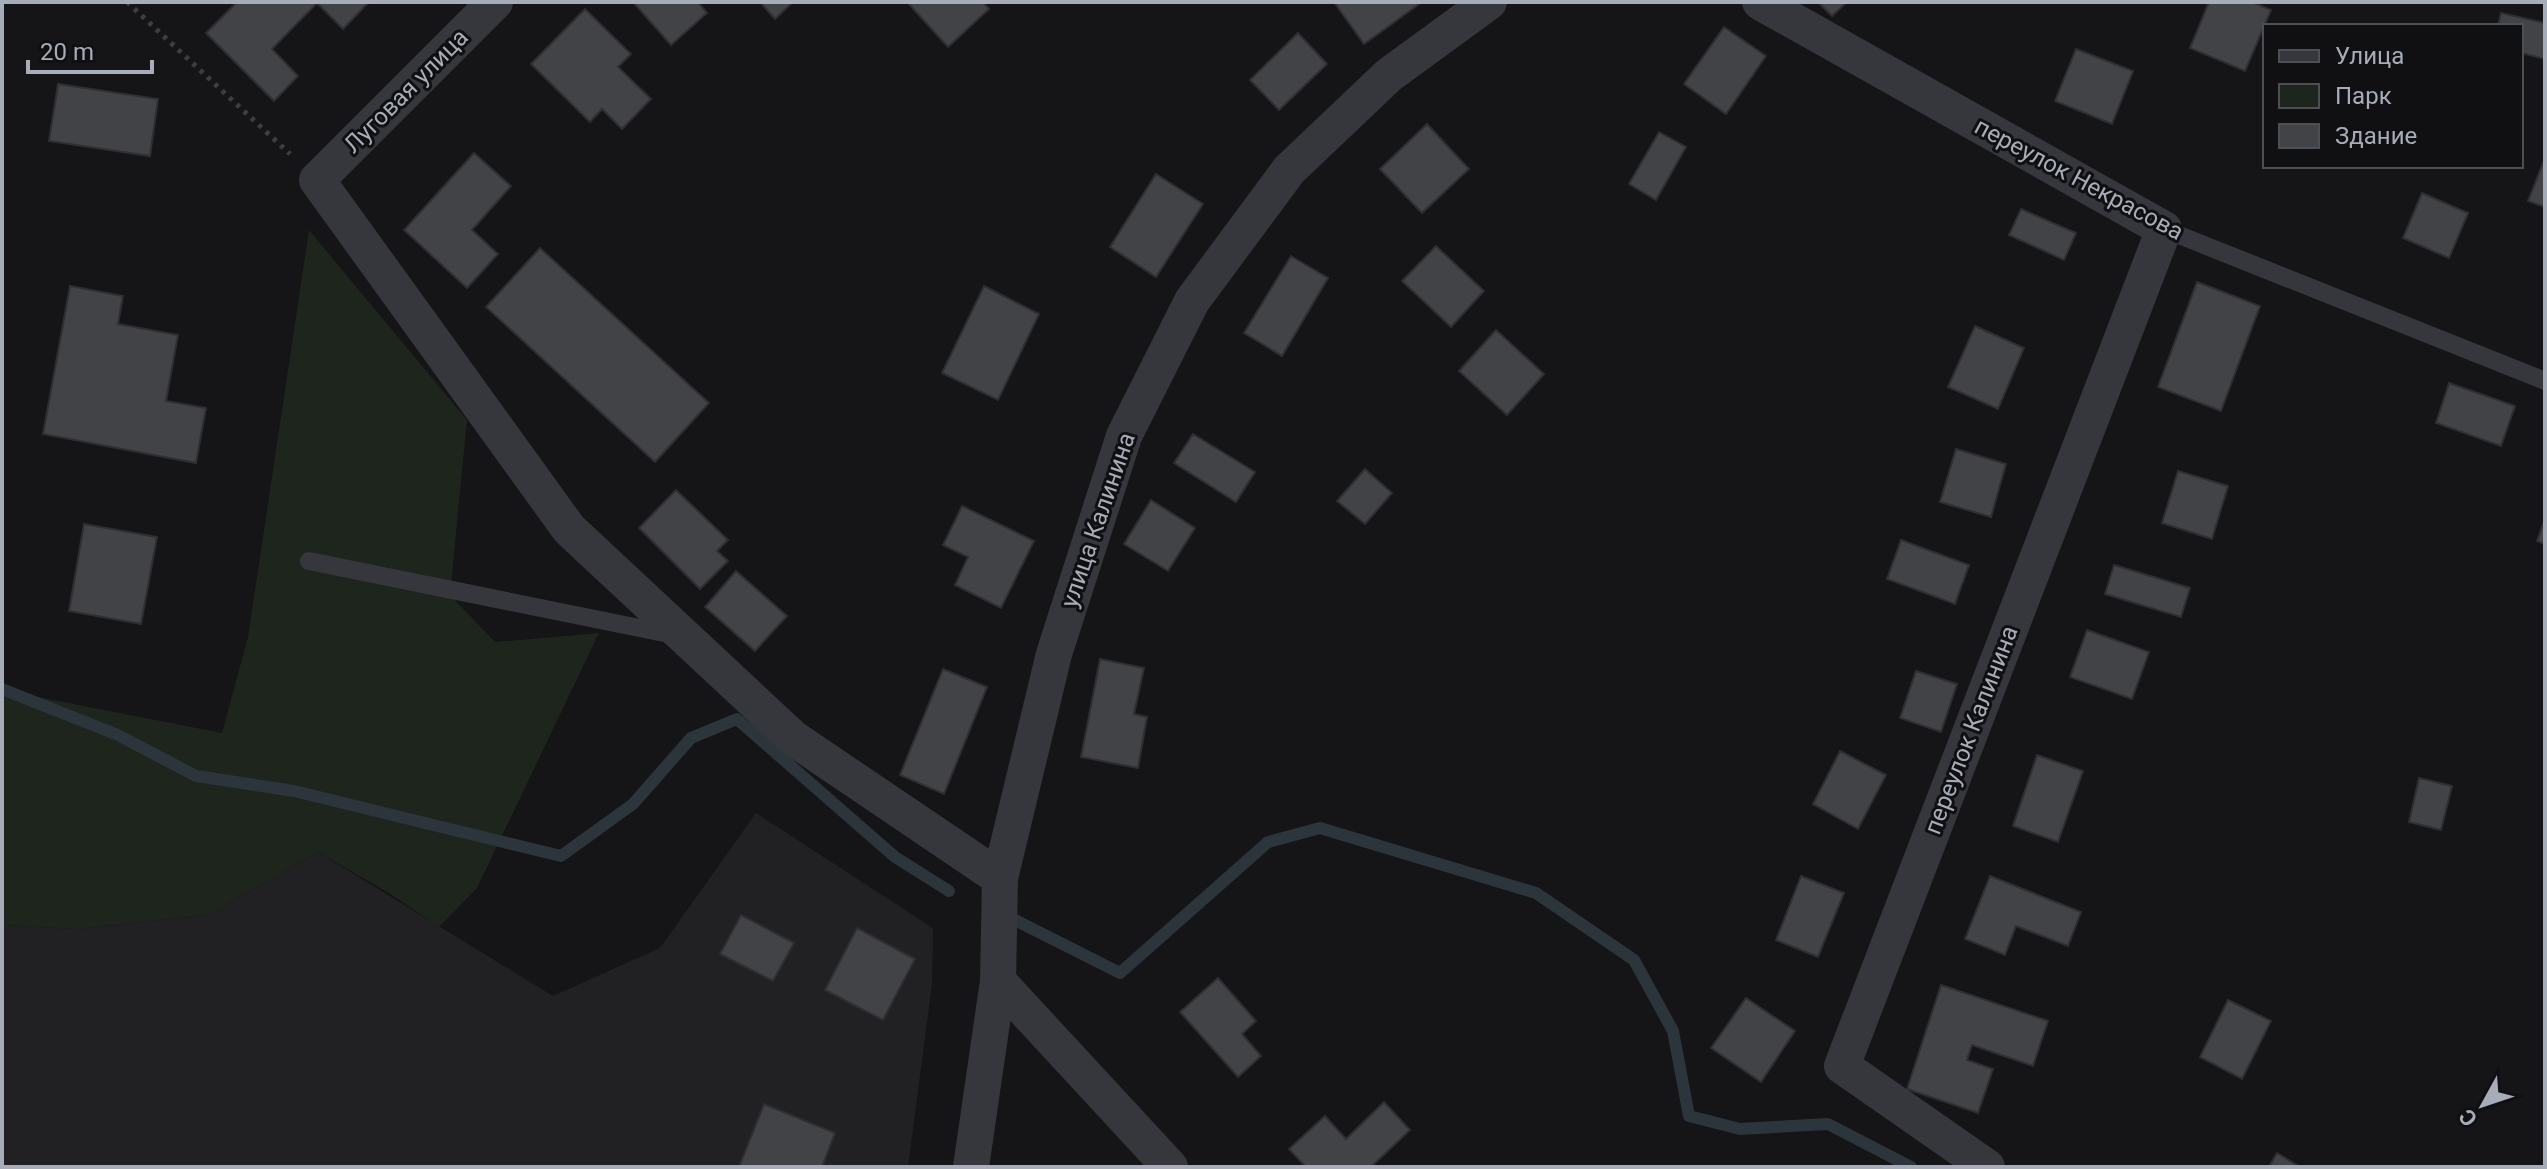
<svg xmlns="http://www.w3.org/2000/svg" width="2547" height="1169" font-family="Roboto,sans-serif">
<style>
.built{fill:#212124}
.green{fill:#1d251d}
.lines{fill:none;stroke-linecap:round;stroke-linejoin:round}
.stream{stroke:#2b353b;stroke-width:12}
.building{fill:#414347;stroke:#2f2f33;stroke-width:2}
.path{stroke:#3c3e43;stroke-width:5;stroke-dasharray:4 6;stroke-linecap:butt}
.service{stroke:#36373c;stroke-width:18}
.minor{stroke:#36373c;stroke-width:36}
.labels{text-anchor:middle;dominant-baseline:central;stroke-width:6;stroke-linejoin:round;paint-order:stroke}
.street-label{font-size:24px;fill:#a6adb8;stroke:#101012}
</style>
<rect width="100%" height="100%" fill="#151517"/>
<path class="built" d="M 756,813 L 933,928 L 932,984 L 908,1167 L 2,1167 L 2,925 L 76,929 L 208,915 L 318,852 L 553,996 L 660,948 Z"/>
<path class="green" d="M 309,230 L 467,420 L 450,595 L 495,642 L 599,633 L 477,888 L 439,927 L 392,895 L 318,852 L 208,915 L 76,929 L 2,925 L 2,690 L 222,733 L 248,637 Z"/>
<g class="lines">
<path class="stream" d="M 2,689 L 118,735 L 196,776 L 294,791 L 561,856 L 633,804 L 691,738 L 737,719 L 895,857 L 949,891
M 1011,918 L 1120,973 L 1268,842 L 1320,828 L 1536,893 L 1634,960 L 1673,1031 L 1689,1116 L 1740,1129 L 1828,1124 L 1911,1167"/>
</g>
<path class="building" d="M 237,2 L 369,2 L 343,29 L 317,3 L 272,49 L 298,76 L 274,101 L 206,33 Z
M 633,2 L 698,2 L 707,13 L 671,45 Z
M 760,2 L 793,2 L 775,19 Z
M 907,2 L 983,2 L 989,9 L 948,47 Z
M 1334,2 L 1422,2 L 1364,44 Z
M 1818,2 L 1847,2 L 1832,16 Z
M 2209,2 L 2252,2 L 2271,10 L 2245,71 L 2190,48 Z
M 585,9 L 631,54 L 618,67 L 651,99 L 622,129 L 602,109 L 590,122 L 531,64 Z
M 2501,13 L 2545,23 L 2545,59 L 2521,53 L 2521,26 L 2498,26 Z
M 1724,27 L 1766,56 L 1726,114 L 1684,84 Z
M 1298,33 L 1327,64 L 1279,110 L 1250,80 Z
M 2076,49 L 2133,71 L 2112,124 L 2055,101 Z
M 58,84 L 158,99 L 150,156 L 49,141 Z
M 1427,124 L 1469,169 L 1422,213 L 1380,169 Z
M 1659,132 L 1686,147 L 1656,200 L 1629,184 Z
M 474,153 L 511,186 L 472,230 L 498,254 L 467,288 L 404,230 Z
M 2545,158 L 2545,207 L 2528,201 Z
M 1156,174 L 1203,204 L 1156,277 L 1110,247 Z
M 2422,193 L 2468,213 L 2449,258 L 2403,238 Z
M 2021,209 L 2076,233 L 2064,260 L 2009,235 Z
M 1436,246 L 1484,291 L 1451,327 L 1402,281 Z
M 540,248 L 709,403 L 655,462 L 486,307 Z
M 1291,256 L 1328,278 L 1282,356 L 1244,333 Z
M 2197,282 L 2260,306 L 2221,411 L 2158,387 Z
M 70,286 L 123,296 L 118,324 L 178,335 L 166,401 L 206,408 L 196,463 L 43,434 Z
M 984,286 L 1039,314 L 998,400 L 942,373 Z
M 1975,326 L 2024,348 L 1998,409 L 1948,387 Z
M 1496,330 L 1544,374 L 1507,415 L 1459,371 Z
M 2449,383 L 2515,406 L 2501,446 L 2436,423 Z
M 1193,434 L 1255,472 L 1236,502 L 1174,463 Z
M 1956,449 L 2006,464 L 1991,517 L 1940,502 Z
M 1365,469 L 1392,493 L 1365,524 L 1337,501 Z
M 2178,471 L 2228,486 L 2212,539 L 2162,523 Z
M 676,490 L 728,540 L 717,551 L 728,561 L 700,589 L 639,528 Z
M 1151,500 L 1195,528 L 1168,571 L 1124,544 Z
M 962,506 L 1034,541 L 1001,608 L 955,585 L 968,557 L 943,545 Z
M 2545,519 L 2545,544 L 2537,541 Z
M 84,524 L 157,537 L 141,624 L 69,611 Z
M 1901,540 L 1969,565 L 1955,604 L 1887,579 Z
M 2114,565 L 2190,588 L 2181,617 L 2105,594 Z
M 736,571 L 787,616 L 755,651 L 705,607 Z
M 2087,630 L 2149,652 L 2132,699 L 2070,677 Z
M 1100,659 L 1144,668 L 1134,714 L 1147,717 L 1138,768 L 1081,757 Z
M 943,669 L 987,687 L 944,794 L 900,775 Z
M 1916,671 L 1957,684 L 1941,732 L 1900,718 Z
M 1840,751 L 1886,775 L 1858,829 L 1813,804 Z
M 2037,755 L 2083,771 L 2058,842 L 2013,826 Z
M 2419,778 L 2452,786 L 2441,830 L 2409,822 Z
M 1801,876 L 1844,893 L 1818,957 L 1776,940 Z
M 1990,876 L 2081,912 L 2068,946 L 2016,926 L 2005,955 L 1965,939 Z
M 741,915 L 794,943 L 773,981 L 720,954 Z
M 857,928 L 915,959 L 883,1020 L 825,990 Z
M 1218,978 L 1256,1021 L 1242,1034 L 1261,1056 L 1238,1077 L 1180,1012 Z
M 1941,985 L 2048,1021 L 2033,1066 L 1972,1045 L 1967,1060 L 1993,1069 L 1978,1113 L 1907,1089 Z
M 1746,998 L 1795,1031 L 1761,1082 L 1711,1048 Z
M 2228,1000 L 2271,1021 L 2242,1079 L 2200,1057 Z
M 1384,1102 L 1410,1130 L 1373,1165 L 1375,1167 L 1306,1167 L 1289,1149 L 1325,1116 L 1346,1139 Z
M 764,1104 L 835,1133 L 822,1167 L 739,1167 Z
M 2277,1153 L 2300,1167 L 2269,1167 Z"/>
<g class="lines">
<path class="path" d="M 127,2 L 290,154"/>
<path class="service" d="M 2164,229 L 2545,381
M 309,561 L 674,635"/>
<path class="minor" d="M 495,2 L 317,180 L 569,529 L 793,738 L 1000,878
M 1760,2 L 2164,229 L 1842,1066 L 1987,1167
M 998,981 L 1170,1167
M 971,1167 L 998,981 L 1000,878 L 1054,654 L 1124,436 L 1192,301 L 1289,170 L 1389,75 L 1489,2"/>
</g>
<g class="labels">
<g class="street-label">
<text transform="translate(406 91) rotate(-45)">Луговая улица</text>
<text transform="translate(2079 179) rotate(28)">переулок Некрасова</text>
<text transform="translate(1098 520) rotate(-71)">улица Калинина</text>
<text transform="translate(1971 730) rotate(-69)">переулок Калинина</text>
</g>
</g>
<rect width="2547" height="1169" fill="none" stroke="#a6adb8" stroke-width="8"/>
<rect x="2263" y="24" width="260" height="144" fill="#101012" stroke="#4c4f54" stroke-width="2"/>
<rect x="2279" y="50" width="40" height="12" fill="#36373c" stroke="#4c4f54" stroke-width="2"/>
<text x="2335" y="64" font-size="24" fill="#a6adb8">Улица</text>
<rect x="2279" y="84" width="40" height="24" fill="#1d251d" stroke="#4c4f54" stroke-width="2"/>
<text x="2335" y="104" font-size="24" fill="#a6adb8">Парк</text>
<rect x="2279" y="124" width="40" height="24" fill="#414347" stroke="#4c4f54" stroke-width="2"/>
<text x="2335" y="144" font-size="24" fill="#a6adb8">Здание</text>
<g transform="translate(2483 1105) rotate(230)" stroke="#101012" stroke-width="6" paint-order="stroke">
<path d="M0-6L14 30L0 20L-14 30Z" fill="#a6adb8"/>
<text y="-12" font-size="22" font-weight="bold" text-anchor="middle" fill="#a6adb8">С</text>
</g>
<path d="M28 60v12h124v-12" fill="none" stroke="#a6adb8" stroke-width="4"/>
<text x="40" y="60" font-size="24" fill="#a6adb8" stroke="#101012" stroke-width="6" paint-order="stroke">20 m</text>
</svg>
